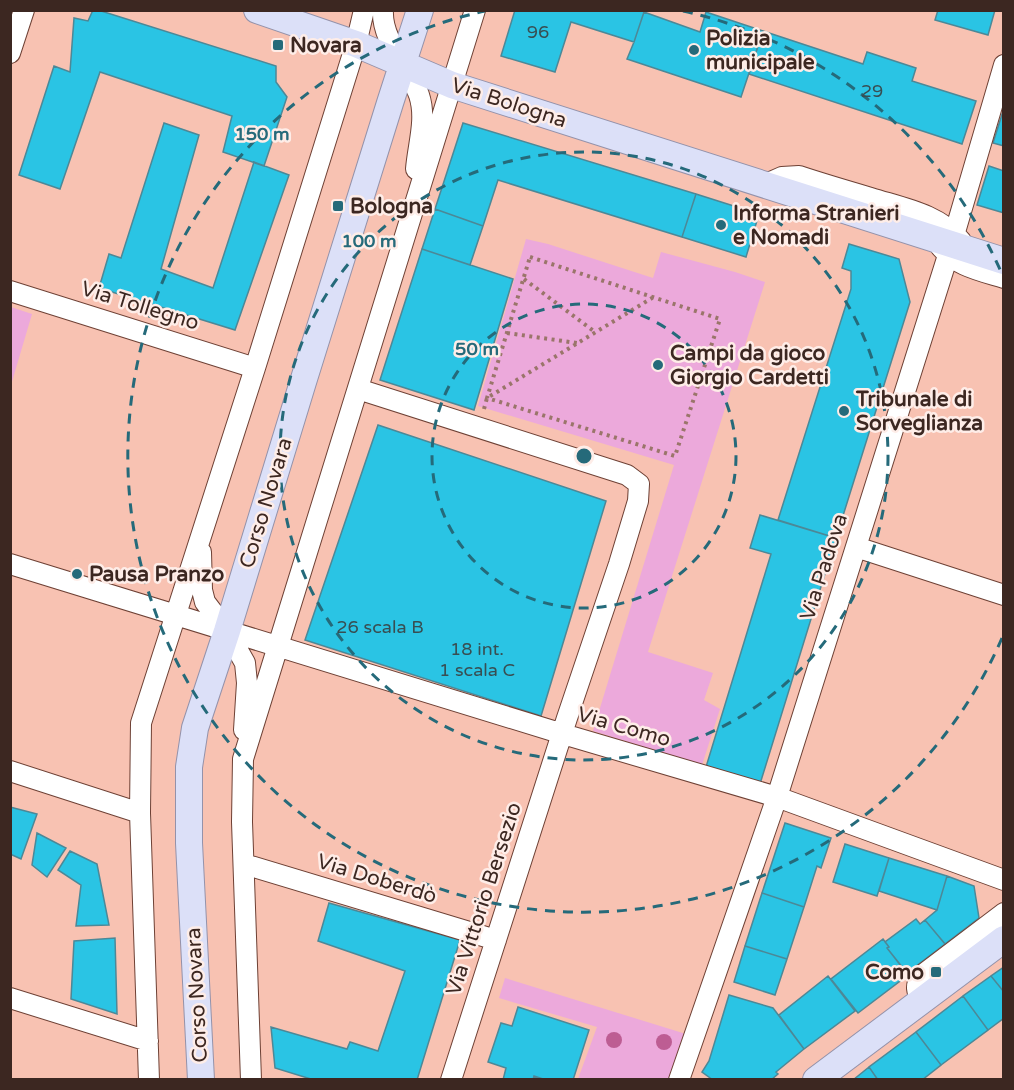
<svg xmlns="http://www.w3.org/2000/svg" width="1014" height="1090" font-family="'Varela Round',sans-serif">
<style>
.green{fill:#eca9db}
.building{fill:#2ac4e4;stroke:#4c8897;stroke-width:1.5}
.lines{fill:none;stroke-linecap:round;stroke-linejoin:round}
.minor-casing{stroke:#6e4135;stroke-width:22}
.major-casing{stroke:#9492aa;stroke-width:28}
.path{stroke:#9a756a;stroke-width:4;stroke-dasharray:3 4.5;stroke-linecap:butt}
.minor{stroke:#fff;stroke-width:20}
.major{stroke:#dce0f8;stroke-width:26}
.tree{fill:#bd5d93}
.ring{fill:none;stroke:#256a7a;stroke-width:3;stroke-dasharray:10 8}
.poi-dot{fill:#256a7a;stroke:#feede8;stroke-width:2}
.labels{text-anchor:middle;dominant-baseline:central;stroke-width:5;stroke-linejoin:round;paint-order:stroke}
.number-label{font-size:18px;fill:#384e52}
.poi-label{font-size:21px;font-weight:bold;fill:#3c2721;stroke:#feede8;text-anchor:start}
.street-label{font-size:21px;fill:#3c2721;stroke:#feede8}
.centre{fill:#256a7a;stroke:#feede8;stroke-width:3}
.ring-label{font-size:18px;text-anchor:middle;font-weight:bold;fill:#256a7a;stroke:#feede8;stroke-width:5;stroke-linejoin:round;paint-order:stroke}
</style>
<rect width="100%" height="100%" fill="#f8c2b2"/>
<path class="green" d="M 526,239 L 548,244 L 653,278 L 661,252 L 735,272 L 765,282 L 648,652 L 713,673 L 704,700 L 720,709 L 702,765 L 593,731 L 674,465 L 478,406 Z
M 11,307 L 32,314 L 11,385 L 10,307 Z
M 505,978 L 686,1034 L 671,1079 L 578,1079 L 597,1027 L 499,998 Z"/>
<path class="building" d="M 93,10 L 98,10 L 276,66 L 276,82 L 287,97 L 264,166 L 223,152 L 232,116 L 100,72 L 60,189 L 19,175 L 54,66 L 70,72 L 74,18 L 88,21 Z
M 515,10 L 641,10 L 644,12 L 634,42 L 571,22 L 555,72 L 501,56 Z
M 938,10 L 995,10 L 988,35 L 935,20 Z
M 644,12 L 700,32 L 706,12 L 763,31 L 741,97 L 627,59 L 634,42 Z
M 763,31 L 863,64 L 867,52 L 916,68 L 912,81 L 976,101 L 962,144 L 749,74 Z
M 1004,108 L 1004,146 L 993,143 Z
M 164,123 L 199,135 L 161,269 L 213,288 L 254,162 L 289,175 L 235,330 L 99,288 L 109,254 L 121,258 Z
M 463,123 L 696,194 L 682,237 L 498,180 L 483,226 L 435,209 Z
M 989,166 L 1004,171 L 1004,213 L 977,205 Z
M 696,194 L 759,214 L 746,257 L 682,237 Z
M 435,209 L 483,226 L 470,265 L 422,249 Z
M 849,244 L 899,259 L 910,302 L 836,538 L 778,520 L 851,289 L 851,271 L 842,268 Z
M 422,249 L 513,279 L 474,410 L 380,380 Z
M 378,425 L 606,501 L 541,716 L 305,640 Z
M 760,515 L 836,538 L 760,784 L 706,767 L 771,554 L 750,548 Z
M 10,807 L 37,814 L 21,859 L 10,854 Z
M 785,823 L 831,838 L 821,868 L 817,866 L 804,907 L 762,893 Z
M 37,833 L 66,848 L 47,877 L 32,865 Z
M 845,844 L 889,858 L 877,896 L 833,882 Z
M 70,851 L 97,864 L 109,925 L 76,926 L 81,885 L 58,870 Z
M 889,858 L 947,876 L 937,910 L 879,891 Z
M 947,876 L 974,886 L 979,918 L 945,944 L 925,920 L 937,910 Z
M 762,893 L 804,907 L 787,959 L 745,946 Z
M 329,903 L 460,940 L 417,1080 L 314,1080 L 275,1068 L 271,1027 L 347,1049 L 350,1042 L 378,1051 L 405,971 L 318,941 Z
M 916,919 L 920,924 L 925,920 L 945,944 L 907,973 L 887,948 L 889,947 L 885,942 Z
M 115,938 L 117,1014 L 71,999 L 74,941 Z
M 883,939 L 889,947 L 887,948 L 908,975 L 858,1013 L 831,979 Z
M 745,946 L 787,959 L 775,995 L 734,982 Z
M 1004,967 L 1004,992 L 991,976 Z
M 828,976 L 855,1011 L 804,1049 L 779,1015 Z
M 991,976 L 1004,992 L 1004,1018 L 988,1030 L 963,996 Z
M 729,995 L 773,1008 L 804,1049 L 776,1072 L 778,1074 L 771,1080 L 713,1080 L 702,1072 L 709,1061 Z
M 963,996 L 988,1030 L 941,1065 L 916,1032 Z
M 518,1007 L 589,1030 L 573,1080 L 546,1080 L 534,1076 L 533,1080 L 503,1080 L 506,1068 L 488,1062 L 501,1023 L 512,1026 Z
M 916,1032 L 941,1065 L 922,1080 L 878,1080 L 869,1067 Z
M 869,1067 L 878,1080 L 853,1080 Z"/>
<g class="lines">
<g class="minor-casing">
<path id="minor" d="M 383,10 C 381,40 410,69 419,95 C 427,119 418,144 416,169
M 10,53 L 24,10
M 764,185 L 782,177 L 799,176 C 823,184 847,191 871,198 C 903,208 939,214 961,241
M 940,246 C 955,266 981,271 1004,278
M 10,291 L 255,368
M 358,389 L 627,475 L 639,484 L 638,501 L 619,564 L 567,718 L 451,1080
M 856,547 L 1004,595
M 201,552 L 202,590 L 205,602 L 227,631 L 245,663 L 247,683 L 244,730
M 10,564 L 563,734 L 777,797 L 1004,880
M 10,771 L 140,813
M 244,864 L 496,940
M 10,998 L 148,1041
M 922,1000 C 916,991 915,986 921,976 L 1004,913
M 149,1080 L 140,813 L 141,723 L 255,368 L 356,44 L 364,10
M 251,1080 L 242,822 L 243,759 L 475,10
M 679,1080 L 777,797 L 950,249 L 1004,65"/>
</g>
<g class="major-casing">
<path id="major" d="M 257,10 L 356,44 L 452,85 L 1004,261
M 201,1080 L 189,843 L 189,767 L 195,728 L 227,631 L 303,382 L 390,103 L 420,10
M 816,1080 L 1004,939"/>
</g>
<path class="path" d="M 530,257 L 720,319 L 675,456 L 487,398 Z
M 524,279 L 595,332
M 507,333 L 577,343
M 484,409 L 487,398 L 652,298"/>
<use href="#minor" class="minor"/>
<use href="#major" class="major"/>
</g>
<g class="tree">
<circle cx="614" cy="1040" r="8"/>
<circle cx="664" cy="1042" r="8"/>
</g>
<g class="ring">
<circle cx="584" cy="456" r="152"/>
<circle cx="584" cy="456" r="304"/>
<path d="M1002 638A456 456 0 1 1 485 11M683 11A456 456 0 0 1 1002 274"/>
</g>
<g class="poi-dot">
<rect x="272" y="39" width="12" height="12" rx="3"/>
<circle cx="694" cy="50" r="6"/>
<rect x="332" y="200" width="12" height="12" rx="3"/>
<circle cx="721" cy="225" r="6"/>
<circle cx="658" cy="365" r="6"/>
<circle cx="844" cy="411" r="6"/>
<circle cx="77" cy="574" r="6"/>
<rect x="930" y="966" width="12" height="12" rx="3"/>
</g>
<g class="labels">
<g class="number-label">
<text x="538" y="32">96</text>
<text x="872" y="91">29</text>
<text x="380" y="627">26 scala B</text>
<text x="477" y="649">18 int.<tspan x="477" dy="21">1 scala C</tspan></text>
</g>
<g class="poi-label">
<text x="706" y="38">Polizia<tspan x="706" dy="24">municipale</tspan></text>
<text x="290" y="45">Novara</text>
<text x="350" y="206">Bologna</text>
<text x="733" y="213">Informa Stranieri<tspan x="733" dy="24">e Nomadi</tspan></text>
<text x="670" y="353">Campi da gioco<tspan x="670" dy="24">Giorgio Cardetti</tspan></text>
<text x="856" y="399">Tribunale di<tspan x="856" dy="24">Sorveglianza</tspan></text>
<text x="89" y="574">Pausa Pranzo</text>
<text x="924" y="972" text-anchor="end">Como</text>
</g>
<g class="street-label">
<text transform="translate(509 103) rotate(18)">Via Bologna</text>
<text transform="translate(140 306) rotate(17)">Via Tollegno</text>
<text transform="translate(266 503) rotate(-73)">Corso Novara</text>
<text transform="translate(824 567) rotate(-72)">Via Padova</text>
<text transform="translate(624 727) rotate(16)">Via Como</text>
<text transform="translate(377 879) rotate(17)">Via Doberdò</text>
<text transform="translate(484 899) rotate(-72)">Via Vittorio Bersezio</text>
<text transform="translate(197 995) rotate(-93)">Corso Novara</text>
</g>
</g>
<circle cx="584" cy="456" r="9" class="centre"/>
<g class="ring-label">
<text x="262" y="140">150 m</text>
<text x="369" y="247">100 m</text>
<text x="477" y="355">50 m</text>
</g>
<rect width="1014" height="1090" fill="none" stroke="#3c2721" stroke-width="24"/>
</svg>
